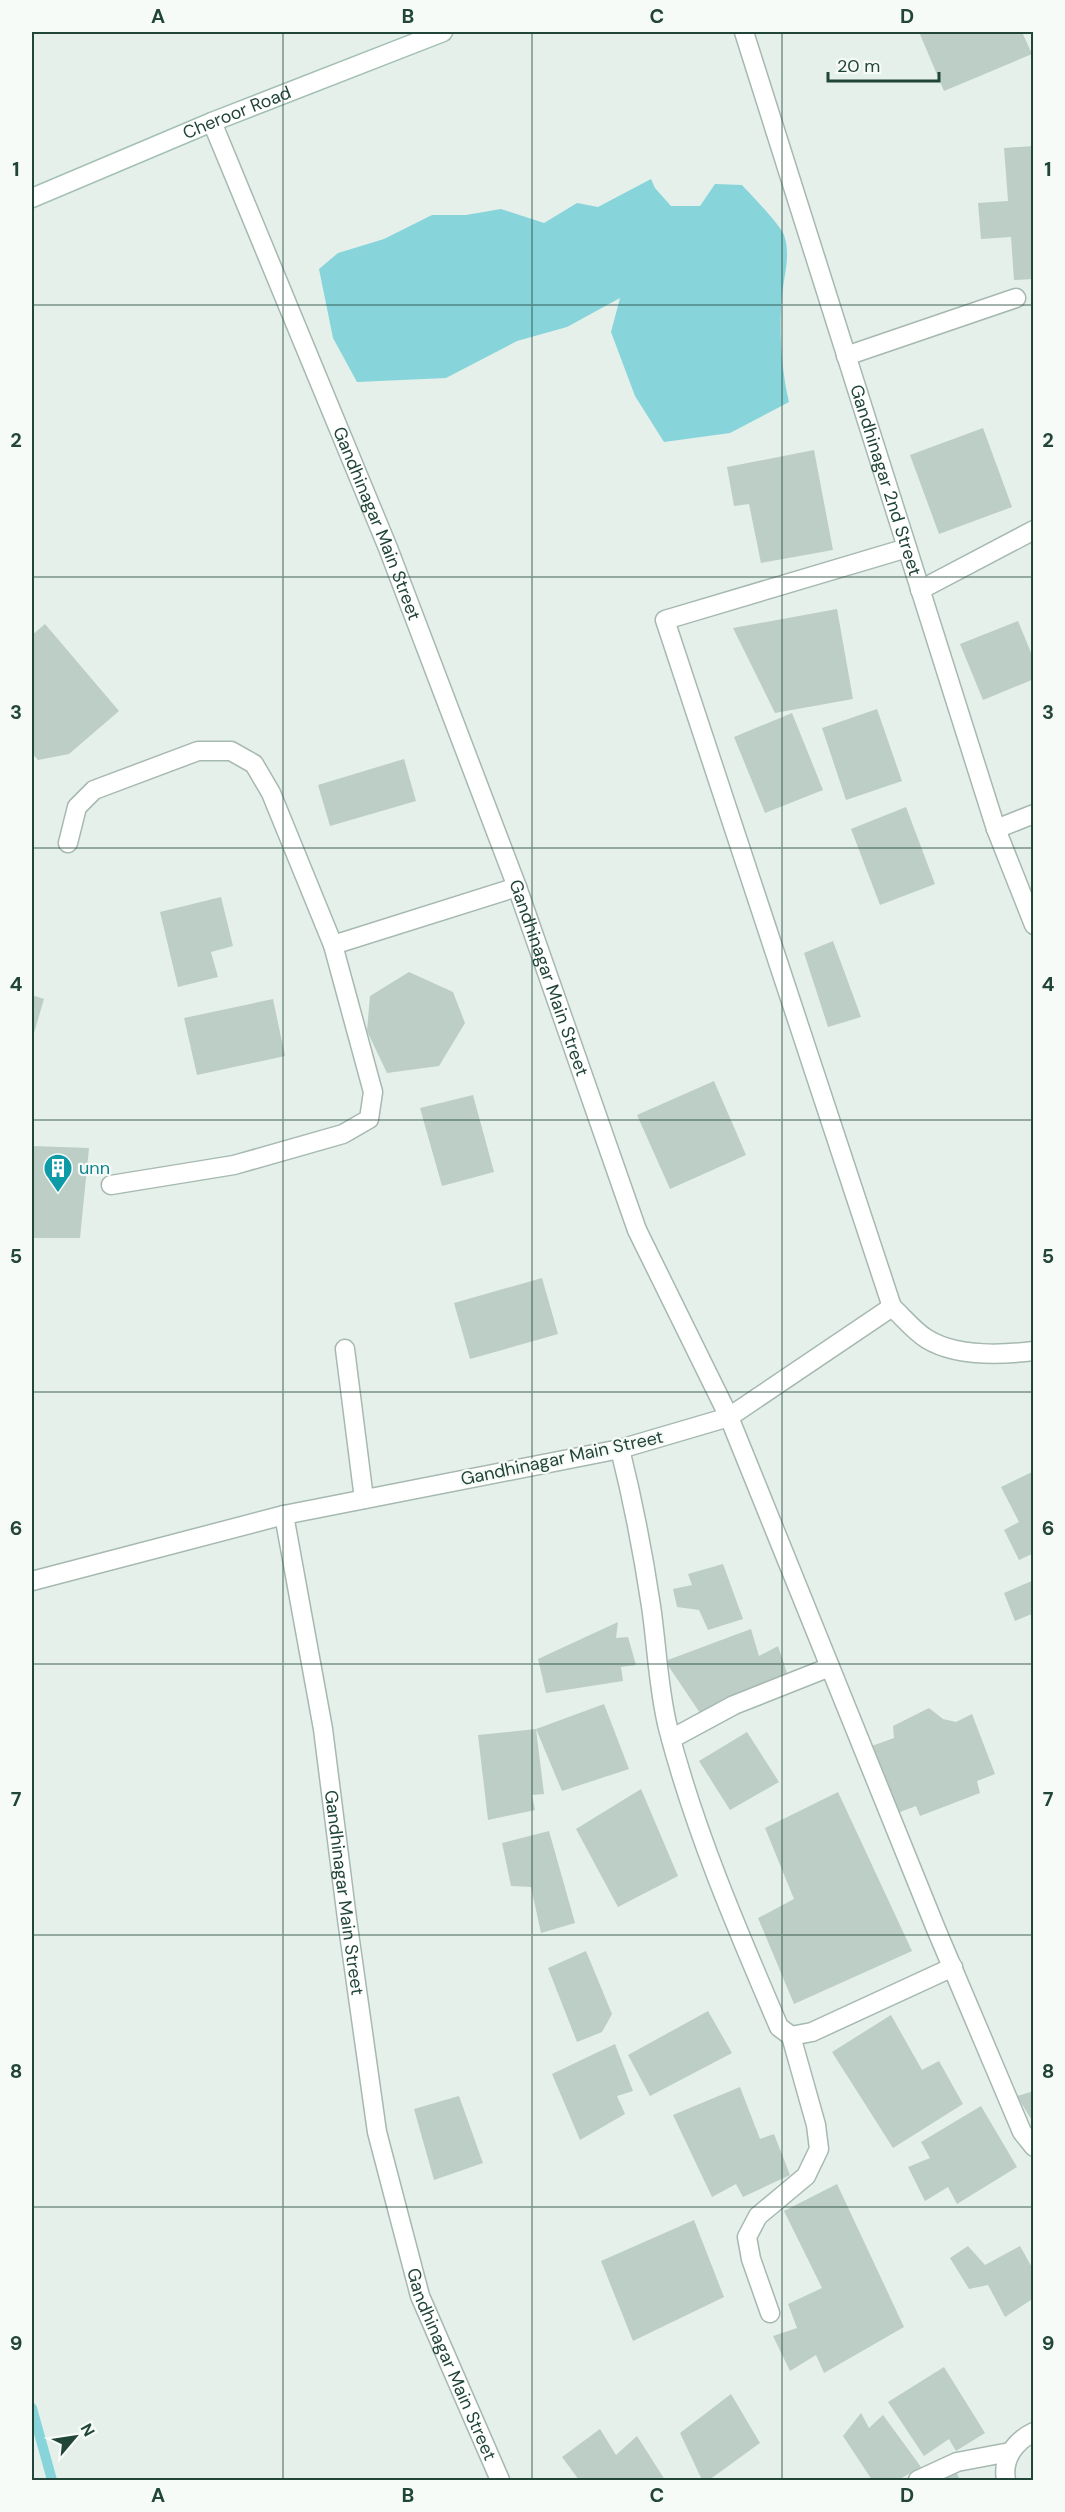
<svg xmlns="http://www.w3.org/2000/svg" width="1065" height="2512" font-family="'DM Sans',sans-serif">
<style>
.water{fill:#87d4db}
.lines{fill:none;stroke-linecap:round;stroke-linejoin:round}
.stream{stroke:#87d4db;stroke-width:10}
.building{fill:#bccec6}
.service-casing{stroke:#a6b9b1;stroke-width:21}
.minor-casing{stroke:#a6b9b1;stroke-width:21}
.secondary-casing{stroke:#a4c0b4;stroke-width:21}
.service{stroke:#fff;stroke-width:18}
.minor{stroke:#fff;stroke-width:18}
.secondary{stroke:#fff;stroke-width:18}
.grid{fill:none;stroke:#214538;stroke-width:1.5;stroke-opacity:0.55}
.labels{text-anchor:middle;dominant-baseline:central;stroke-width:4.5;stroke-linejoin:round;paint-order:stroke}
.street-label{font-size:18px;fill:#214538;stroke:#f6fbf8}
.culture-label{font-size:18px;fill:#0d838f;stroke:#f6fbf8;text-anchor:start}
.neatline{fill:none;stroke:#214538;stroke-width:2}
.grid-label{font-size:20px;text-anchor:middle;font-weight:bold;fill:#214538}
</style>
<rect width="100%" height="100%" fill="#e5f0ea"/>
<path class="water" d="M 651,179 L 655,188 L 671,206 L 700,206 L 715,184 L 742,185 C 752,196 779,223 784,235 C 791,255 784,275 782,295 C 779,330 781,368 789,402 L 730,433 L 664,442 L 635,396 L 611,332 L 620,298 L 567,327 L 517,341 L 446,378 L 357,382 L 333,338 L 319,269 L 338,253 L 384,239 L 432,215 L 466,215 L 501,209 L 544,223 L 577,203 L 598,207 Z"/>
<g class="lines">
<path class="stream" d="M 32,2408 L 52,2480"/>
</g>
<path class="building" d="M 919,32 L 1022,32 L 1032,54 L 944,91 Z
M 1034,146 L 1034,279 L 1014,280 L 1011,237 L 981,239 L 978,203 L 1008,201 L 1004,148 Z
M 983,428 L 1012,507 L 939,534 L 910,455 Z
M 814,450 L 833,550 L 761,563 L 749,504 L 734,506 L 727,467 Z
M 837,609 L 853,699 L 775,713 L 733,628 Z
M 1018,621 L 1034,660 L 1034,679 L 983,700 L 960,644 Z
M 45,624 L 119,711 L 69,754 L 38,760 L 32,753 L 32,635 Z
M 877,709 L 902,781 L 846,800 L 822,728 Z
M 792,713 L 823,790 L 765,813 L 734,737 Z
M 404,759 L 416,801 L 330,826 L 318,785 Z
M 906,807 L 935,884 L 880,905 L 851,829 Z
M 221,897 L 233,946 L 211,952 L 218,977 L 178,987 L 160,912 Z
M 833,941 L 861,1017 L 828,1027 L 804,953 Z
M 409,972 L 453,992 L 465,1023 L 439,1066 L 387,1073 L 367,1031 L 370,996 Z
M 32,995 L 44,999 L 34,1033 L 32,1032 Z
M 273,999 L 285,1056 L 197,1075 L 184,1018 Z
M 714,1081 L 746,1155 L 670,1189 L 637,1115 Z
M 473,1095 L 494,1172 L 442,1186 L 420,1108 Z
M 32,1146 L 89,1148 L 80,1238 L 32,1238 Z
M 542,1278 L 558,1334 L 470,1359 L 454,1303 Z
M 1034,1471 L 1034,1553 L 1019,1560 L 1004,1530 L 1019,1522 L 1001,1487 Z
M 723,1564 L 743,1619 L 708,1630 L 699,1610 L 677,1607 L 673,1589 L 692,1585 L 688,1574 Z
M 1034,1580 L 1034,1613 L 1015,1621 L 1004,1593 Z
M 618,1622 L 616,1638 L 628,1637 L 636,1665 L 621,1667 L 623,1681 L 546,1693 L 538,1659 Z
M 751,1629 L 759,1656 L 778,1646 L 788,1676 L 702,1716 L 665,1661 Z
M 604,1704 L 629,1769 L 562,1791 L 536,1729 L 544,1794 L 532,1795 L 535,1810 L 488,1820 L 478,1735 L 536,1729 Z
M 929,1708 L 943,1719 L 956,1722 L 972,1714 L 995,1774 L 977,1781 L 980,1793 L 920,1816 L 916,1806 L 895,1814 L 869,1747 L 894,1738 L 893,1726 Z
M 747,1732 L 779,1782 L 730,1810 L 699,1761 Z
M 641,1789 L 678,1876 L 618,1907 L 576,1829 Z
M 838,1792 L 912,1951 L 794,2004 L 758,1918 L 794,1899 L 765,1828 Z
M 549,1831 L 575,1923 L 541,1933 L 531,1887 L 511,1886 L 502,1843 Z
M 586,1951 L 612,2014 L 602,2032 L 577,2042 L 548,1968 Z
M 708,2011 L 732,2053 L 650,2096 L 628,2055 Z
M 891,2015 L 922,2070 L 939,2061 L 963,2104 L 893,2148 L 832,2052 Z
M 615,2044 L 633,2091 L 617,2096 L 625,2114 L 580,2140 L 552,2074 Z
M 740,2087 L 760,2139 L 774,2134 L 790,2175 L 743,2197 L 736,2184 L 712,2197 L 673,2115 Z
M 1034,2091 L 1034,2124 L 1017,2096 Z
M 459,2096 L 483,2163 L 434,2180 L 414,2109 Z
M 981,2106 L 1017,2167 L 957,2204 L 948,2187 L 925,2201 L 908,2167 L 930,2158 L 921,2142 Z
M 837,2184 L 904,2327 L 824,2373 L 816,2355 L 790,2371 L 773,2336 L 797,2328 L 788,2304 L 822,2288 L 784,2211 Z
M 694,2220 L 724,2297 L 633,2341 L 601,2261 Z
M 968,2246 L 985,2265 L 1020,2246 L 1034,2271 L 1034,2298 L 1005,2317 L 988,2285 L 969,2289 L 950,2258 Z
M 944,2367 L 985,2433 L 956,2451 L 949,2439 L 924,2456 L 888,2402 Z
M 731,2394 L 760,2443 L 709,2480 L 702,2480 L 680,2433 Z
M 861,2413 L 869,2428 L 883,2415 L 921,2467 L 898,2480 L 872,2480 L 843,2436 Z
M 600,2429 L 616,2455 L 637,2436 L 665,2480 L 579,2480 L 562,2457 Z
M 955,2469 L 960,2480 L 932,2480 Z"/>
<g class="lines">
<g class="service-casing">
<path id="service" d="M 846,356 L 1016,298
M 345,1349 L 364,1499"/>
</g>
<g class="minor-casing">
<g id="minor">
<path id="s1" d="M 744,32 L 996,829 L 1034,925"/>
<path id="s2" d="M 212,122 L 388,548 L 517,887 L 637,1230 L 729,1417 L 620,1449 L 284,1515 L 323,1729 L 347,1919 L 377,2132 L 420,2296 L 500,2480"/>
<path d="M 920,590 L 1034,530"/>
<path d="M 996,829 L 1034,814"/>
<path d="M 68,843 L 77,807 L 94,790 L 198,751 L 231,751 L 254,764 L 271,793 L 333,945 L 373,1092 L 369,1119 L 343,1134 L 234,1165 L 111,1185"/>
<path d="M 333,945 L 517,887"/>
<path d="M 892,1307 L 665,620 L 907,548"/>
<path d="M 1034,1351 C 1001,1355 956,1357 927,1339 C 914,1331 903,1317 892,1307 L 729,1417 L 936,1929 L 1022,2132 L 1034,2147"/>
<path d="M 620,1449 C 633,1501 643,1553 651,1606 C 657,1646 658,1688 668,1728 C 695,1832 737,1929 779,2027 L 791,2036 L 812,2032 L 953,1967"/>
<path d="M 32,1581 L 284,1515"/>
<path d="M 671,1739 L 734,1705 L 830,1667"/>
<path d="M 770,2313 L 751,2259 L 747,2237 L 758,2216 L 806,2176 L 819,2149 L 816,2125 L 791,2036"/>
<path d="M 918,2480 L 957,2462 L 1010,2452"/>
<path d="M 1006,2480 C 1002,2459 1015,2441 1034,2432"/>
</g>
</g>
<g class="secondary-casing">
<g id="secondary">
<path id="s3" d="M 32,198 L 212,122 L 443,32"/>
</g>
</g>
<use href="#service" class="service"/>
<use href="#minor" class="minor"/>
<use href="#secondary" class="secondary"/>
</g>
<path class="grid" d="M 283,32 L 283,2480M 532,32 L 532,2480M 782,32 L 782,2480M 32,305 L 1034,305M 32,577 L 1034,577M 32,848 L 1034,848M 32,1120 L 1034,1120M 32,1392 L 1034,1392M 32,1664 L 1034,1664M 32,1935 L 1034,1935M 32,2207 L 1034,2207"/>
<defs>
<g id="building-pin" transform="scale(1.5)"><path d="M0 17L-7.5 6A9.5 9.5 0 1 1 7.5 6Z" fill="#0f9aa8" stroke="#f6fbf8"/><path d="M-4-6H4V6H1V3H-1V6H-4ZM-2.5-4.3h1.7v1.8h-1.7ZM.8-4.3h1.7v1.8H.8ZM-2.5-1h1.7V.8h-1.7ZM.8-1h1.7V.8H.8Z" fill="#fff"/></g>
</defs>
<g fill-rule="evenodd">
<use href="#building-pin" x="58" y="1168"/>
</g>
<g class="labels">
<g class="street-label">
<text stroke="none"><textPath href="#s3" startOffset="222">Cheroor Road</textPath></text>
<text stroke="none"><textPath href="#s1" startOffset="470">Gandhinagar 2nd Street</textPath></text>
<text stroke="none"><textPath href="#s2" startOffset="434">Gandhinagar Main Street</textPath></text>
<text stroke="none"><textPath href="#s2" startOffset="920">Gandhinagar Main Street</textPath></text>
<text transform="translate(562 1458) rotate(-12)">Gandhinagar Main Street</text>
<text stroke="none"><textPath href="#s2" startOffset="2234">Gandhinagar Main Street</textPath></text>
<text stroke="none"><textPath href="#s2" startOffset="2720">Gandhinagar Main Street</textPath></text>
</g>
<g class="culture-label">
<text x="79" y="1168">unn</text>
</g>
</g>
<rect width="1065" height="2512" fill="none" stroke="#f6fbf8" stroke-width="66"/>
<g transform="translate(75 2437) rotate(61)" stroke="#f6fbf8" stroke-width="4.5" paint-order="stroke">
<path d="M0-4.5L10 22L0 15L-10 22Z" fill="#214538"/>
<text y="-9" font-size="16" font-weight="bold" text-anchor="middle" fill="#214538">N</text>
</g>
<path d="M828 72v9h111v-9" fill="none" stroke="#214538" stroke-width="3"/>
<text x="837" y="72" font-size="18" fill="#214538" stroke="#f6fbf8" stroke-width="4.5" paint-order="stroke">20 m</text>
<rect x="33" y="33" width="999" height="2446" class="neatline"/>
<g class="grid-label">
<text x="158" y="23">A</text>
<text x="408" y="23">B</text>
<text x="657" y="23">C</text>
<text x="907" y="23">D</text>
<text x="16" y="176">1</text>
<text x="1048" y="176">1</text>
<text x="16" y="447">2</text>
<text x="1048" y="447">2</text>
<text x="16" y="719">3</text>
<text x="1048" y="719">3</text>
<text x="16" y="991">4</text>
<text x="1048" y="991">4</text>
<text x="16" y="1263">5</text>
<text x="1048" y="1263">5</text>
<text x="16" y="1535">6</text>
<text x="1048" y="1535">6</text>
<text x="16" y="1806">7</text>
<text x="1048" y="1806">7</text>
<text x="16" y="2078">8</text>
<text x="1048" y="2078">8</text>
<text x="16" y="2350">9</text>
<text x="1048" y="2350">9</text>
<text x="158" y="2502">A</text>
<text x="408" y="2502">B</text>
<text x="657" y="2502">C</text>
<text x="907" y="2502">D</text>
</g>
</svg>
